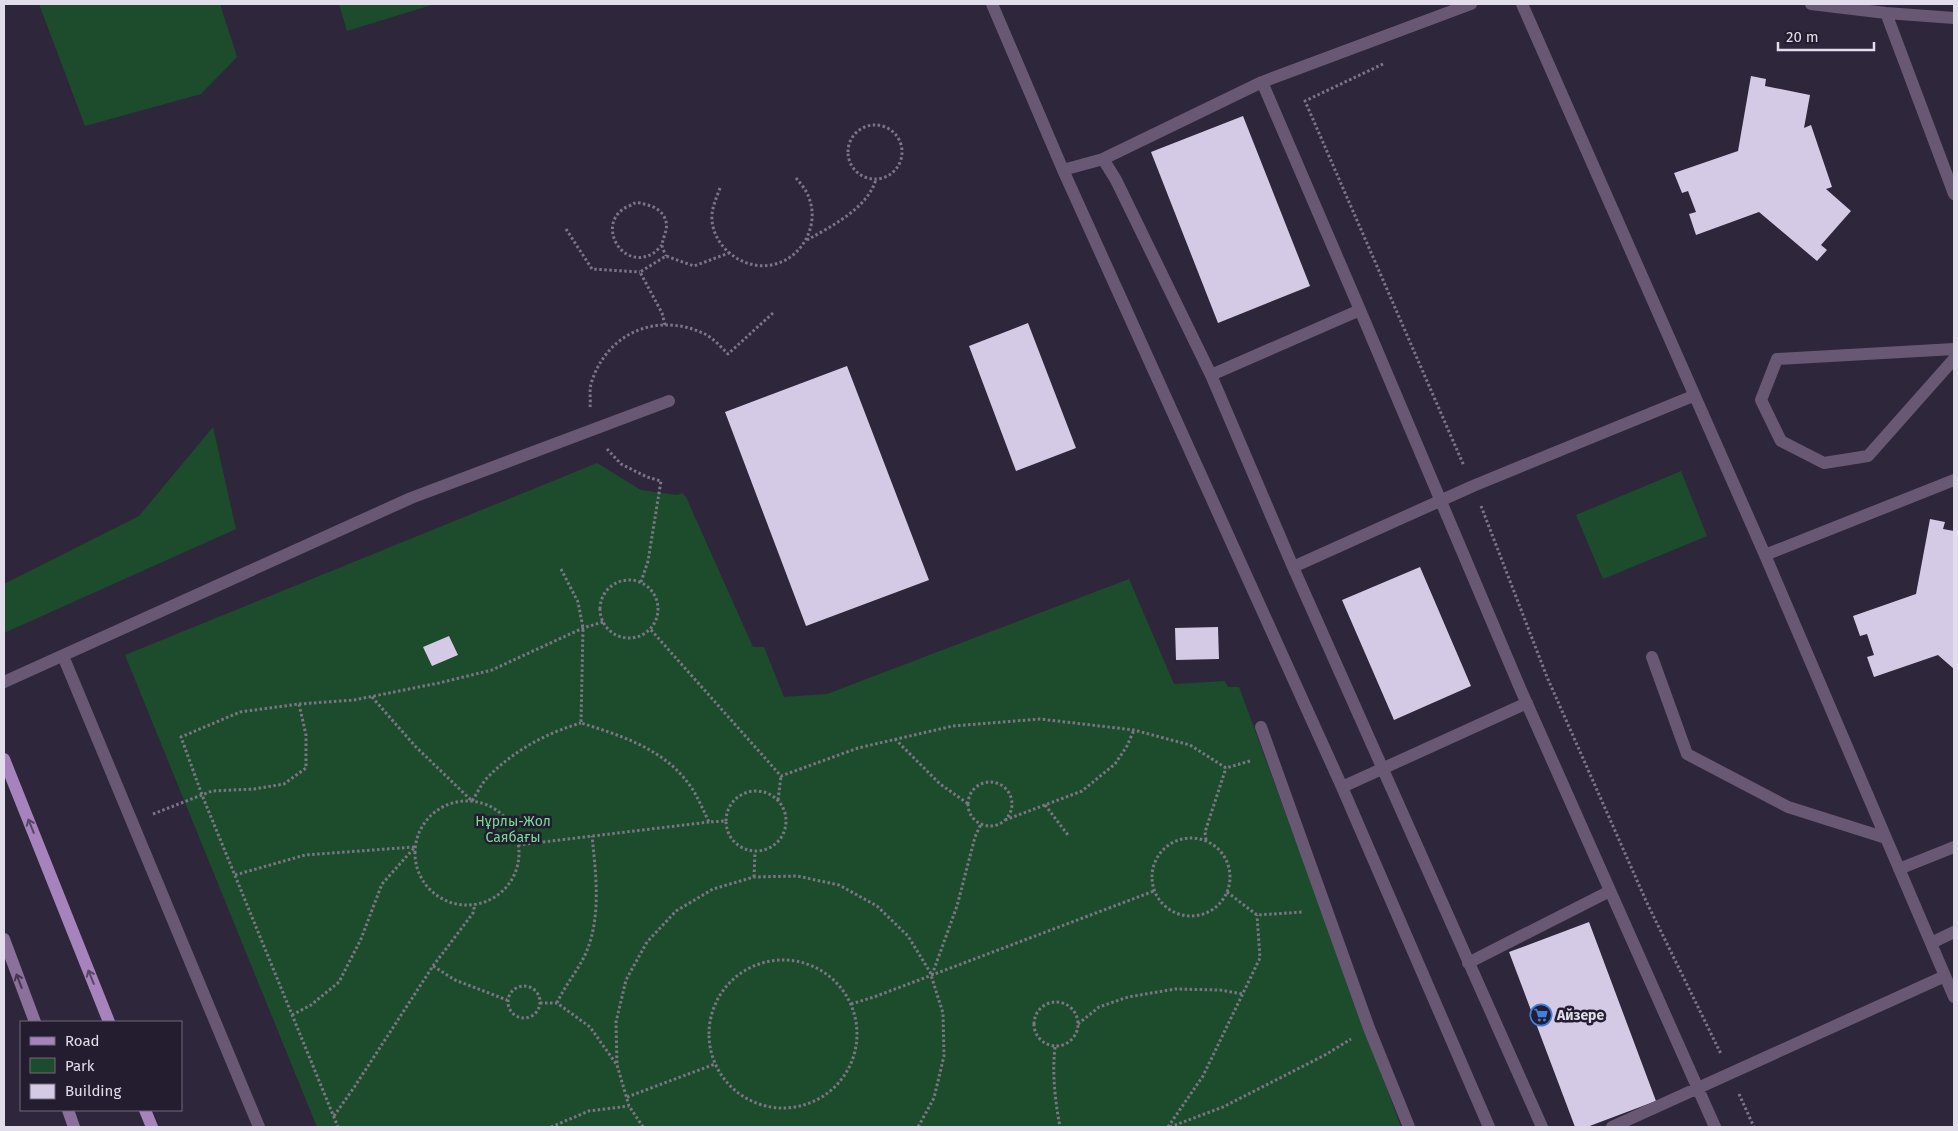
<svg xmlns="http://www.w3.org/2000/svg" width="1958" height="1131" font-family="'Fira Sans',sans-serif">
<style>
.green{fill:#1d4c2d}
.building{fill:#d4cae5}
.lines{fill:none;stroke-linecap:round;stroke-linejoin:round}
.path{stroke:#7b7586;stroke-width:3;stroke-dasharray:2.5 2.5;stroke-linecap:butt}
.lane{stroke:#695873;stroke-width:12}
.secondary{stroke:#8b709c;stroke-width:12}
.primary{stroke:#a683bc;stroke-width:12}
.oneway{stroke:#584668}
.oneway2{stroke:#433650}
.labels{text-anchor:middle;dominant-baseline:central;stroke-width:5;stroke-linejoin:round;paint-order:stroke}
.park-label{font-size:14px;fill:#77dc97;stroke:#241d30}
.poi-label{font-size:14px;font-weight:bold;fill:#e2ddea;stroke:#241d30;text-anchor:start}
</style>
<rect width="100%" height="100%" fill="#2e263a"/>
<path class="green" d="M 39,4 L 220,4 L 237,57 L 201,94 L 85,126 Z
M 339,4 L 435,4 L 347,31 Z
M 213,427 L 236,529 L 4,633 L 4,584 L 139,516 Z
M 597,463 L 641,490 L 677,495 L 682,493 L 686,497 L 753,647 L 764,647 L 784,697 L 827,694 L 1129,579 L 1174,684 L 1225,681 L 1228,687 L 1239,687 L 1401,1127 L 317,1127 L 125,655 Z
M 1681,471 L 1707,536 L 1603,579 L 1576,515 Z"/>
<path class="building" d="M 1751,76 L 1766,79 L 1765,86 L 1810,95 L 1804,128 L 1811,125 L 1832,187 L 1826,189 L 1851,211 L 1821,245 L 1827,250 L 1817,261 L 1759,212 L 1696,235 L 1689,214 L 1696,212 L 1688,191 L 1682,193 L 1674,173 L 1738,151 Z
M 1243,116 L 1310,286 L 1218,323 L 1151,152 Z
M 1028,323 L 1076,448 L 1016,471 L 969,346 Z
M 847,366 L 929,580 L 806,626 L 725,412 Z
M 1930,519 L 1945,522 L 1943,529 L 1954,531 L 1954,669 L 1938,655 L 1874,677 L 1867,657 L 1874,655 L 1867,634 L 1860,636 L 1853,616 L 1916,594 Z
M 1420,567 L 1471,686 L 1394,720 L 1342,600 Z
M 1218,627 L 1219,659 L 1176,660 L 1175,628 Z
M 449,636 L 458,655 L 432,666 L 423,647 Z
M 1589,922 L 1656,1101 L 1587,1127 L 1575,1127 L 1509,952 Z"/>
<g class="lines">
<path class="path" d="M 1383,64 L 1305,101 L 1464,466
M848 152a27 27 0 1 1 54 0a27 27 0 1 1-54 0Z
M 720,188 C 716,199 711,209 712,221 C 715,249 744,270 771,265 C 801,260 820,226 809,198 C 807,191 801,184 796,178
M 566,229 L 592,269 L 640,272
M 807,240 C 832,226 868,208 876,179
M 662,245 C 659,248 654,254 650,255 C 619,269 595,220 629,206 C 633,204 635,202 640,203 C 648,205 658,207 663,215 C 671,227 663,235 662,245 C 662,248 665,253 666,256
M 665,325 L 662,313 L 640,272 L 666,256 L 694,266 L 729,253
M 590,407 C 591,400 589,391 591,384 C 606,333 657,311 705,334 C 713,338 721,347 728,354 L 773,313
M 607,449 L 621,464 L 647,477 L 661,481 L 648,561 L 641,582
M 1481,506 L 1547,677 L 1647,903 L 1721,1054
M 561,569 L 578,602 L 583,628 L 581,723 C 622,736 665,749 691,787 C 698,797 703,810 709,822 L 725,821
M600 609a29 29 0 1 1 58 0a29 29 0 1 1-58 0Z
M 651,630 L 781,776 L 858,748 L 953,726 L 1040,719 L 1134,730 L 1190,745 L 1226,768 L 1250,761
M 372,697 L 415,746 L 472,801 C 477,794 481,784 487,778 C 513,751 546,733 581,723
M 299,704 L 354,700 L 439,683 L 492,670 L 583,628 L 603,622
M 895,739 L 940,784 L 967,803
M968 804a22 22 0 1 1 44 0a22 22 0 1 1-44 0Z
M726 821a30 30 0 1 1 60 0a30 30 0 1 1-60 0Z
M 778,800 L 781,776
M415 853a52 52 0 1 1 104 0a52 52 0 1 1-104 0Z
M 1045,805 L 1068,835
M 153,814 L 212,791 L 254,789 L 284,784 L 306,768 L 306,735 L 299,704 L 240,712 L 181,737 L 202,795 L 338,1127
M 1005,820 L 1082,791 L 1115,764 L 1127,746 L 1134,730
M1152 877a39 39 0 1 1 78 0a39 39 0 1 1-78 0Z
M 1206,840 L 1205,832 L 1226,768
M 518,845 L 709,822
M 235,875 L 305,855 L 414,847
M 754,877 L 755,852
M 1227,892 L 1257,915 L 1303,912
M709 1034a74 74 0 1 1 148 0a74 74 0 1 1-148 0Z
M 433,966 L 473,913 L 475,904
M 932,975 L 957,906 L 975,837 L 981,824
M508 1002a16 16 0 1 1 32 0a16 16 0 1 1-32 0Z
M1034 1024a22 22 0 1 1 44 0a22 22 0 1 1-44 0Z
M 540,1003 L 557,1003 L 590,1027 L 617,1065
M 557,1003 C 564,987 576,973 584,957 C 602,920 596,875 592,836
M 851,1004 L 874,997 L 1154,891
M 292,1015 L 311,1005 L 339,982 L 361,939 L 382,884 L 414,848
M 1078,1024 L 1099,1007 L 1128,997 L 1175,989 L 1220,990 L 1243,994
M 1055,1047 C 1052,1074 1055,1100 1060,1127
M 1739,1094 L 1754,1127
M 627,1097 L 715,1064
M 334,1116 L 355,1086 L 433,966 L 455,980 L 507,1000
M 551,1127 L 589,1111 L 629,1106
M 643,1127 L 629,1106 L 617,1065 L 616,1022 L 626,980 L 647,942 L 676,911 L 713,889 L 754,877 L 797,876 L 839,885 L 877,906 L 908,936 L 930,972 L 943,1013 L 944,1056 L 934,1098 L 918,1127
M 1168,1127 L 1203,1076 L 1260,958 L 1257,915
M 1170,1127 L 1223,1107 L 1325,1055 L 1351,1039"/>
<path class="lane" d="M 992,4 L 1063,170 L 1103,159
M 1471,4 L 1262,82 L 1103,159 L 1116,180 L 1211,375 L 1293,567 L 1542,1127
M 1522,4 L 1765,555 L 1886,838
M 1811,4 L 1886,13 L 1954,18
M 1886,13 L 1954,194
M 1262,82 L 1360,310 L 1520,688 L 1715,1127
M 1063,170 L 1342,787 L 1489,1127
M 1954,349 L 1777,359 L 1761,400 L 1781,441 L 1824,463 L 1868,456 L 1954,359
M 1211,375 L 1360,310
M 1765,555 L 1954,480
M 1293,567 L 1473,486 L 1693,396
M 63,656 L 259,1127
M 1652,657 L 1687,754 L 1788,807 L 1886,838 L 1945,976
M 4,682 L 411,498 L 669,401
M 1261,727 L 1369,1028 L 1409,1127
M 1342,787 L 1527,703
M 1899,869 L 1954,847
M 1931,943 L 1954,932
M 1468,963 L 1610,891
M 1612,1127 L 1945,976 L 1954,997"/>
<path class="secondary" d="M 4,939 L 35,1022
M 68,1110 L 74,1127"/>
<path class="primary" d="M 4,759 L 109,1022
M 145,1110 L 152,1127"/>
</g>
<defs><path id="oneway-shaft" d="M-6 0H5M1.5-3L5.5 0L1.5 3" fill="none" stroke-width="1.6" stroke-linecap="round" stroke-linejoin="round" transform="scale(1.25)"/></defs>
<g class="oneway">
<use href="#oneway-shaft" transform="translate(31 826) rotate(-112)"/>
<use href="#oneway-shaft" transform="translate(91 977) rotate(-112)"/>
</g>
<use class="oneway2" href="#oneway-shaft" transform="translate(19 981) rotate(-111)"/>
<defs>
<g id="supermarket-ring" transform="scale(1.125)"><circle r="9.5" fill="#241d30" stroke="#3f7fe0" stroke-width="1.5"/><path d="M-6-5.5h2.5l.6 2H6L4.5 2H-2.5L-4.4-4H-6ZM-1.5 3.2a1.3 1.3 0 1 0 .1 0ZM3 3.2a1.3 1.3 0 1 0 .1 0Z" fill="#3f7fe0"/></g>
</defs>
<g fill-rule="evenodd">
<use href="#supermarket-ring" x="1541" y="1015"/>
</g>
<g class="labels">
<g class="park-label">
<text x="513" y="821">Нұрлы-Жол<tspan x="513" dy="16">Саябағы</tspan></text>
</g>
<g class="poi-label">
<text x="1557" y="1015">Айзере</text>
</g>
</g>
<rect width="1958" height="1131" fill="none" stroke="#e2ddea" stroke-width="10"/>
<rect x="20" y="1021" width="162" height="90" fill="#241d30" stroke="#706a7a"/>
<rect x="30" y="1037" width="25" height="8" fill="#a683bc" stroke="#706a7a"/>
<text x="65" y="1046" font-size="15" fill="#e2ddea">Road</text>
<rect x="30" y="1058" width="25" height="15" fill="#1d4c2d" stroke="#706a7a"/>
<text x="65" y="1071" font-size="15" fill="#e2ddea">Park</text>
<rect x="30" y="1084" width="25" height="15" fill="#d4cae5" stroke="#706a7a"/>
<text x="65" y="1096" font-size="15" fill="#e2ddea">Building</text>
<path d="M1778 42v8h96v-8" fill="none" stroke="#e2ddea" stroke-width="2.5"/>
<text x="1786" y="42" font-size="15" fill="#e2ddea" stroke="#241d30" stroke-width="4" paint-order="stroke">20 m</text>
</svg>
